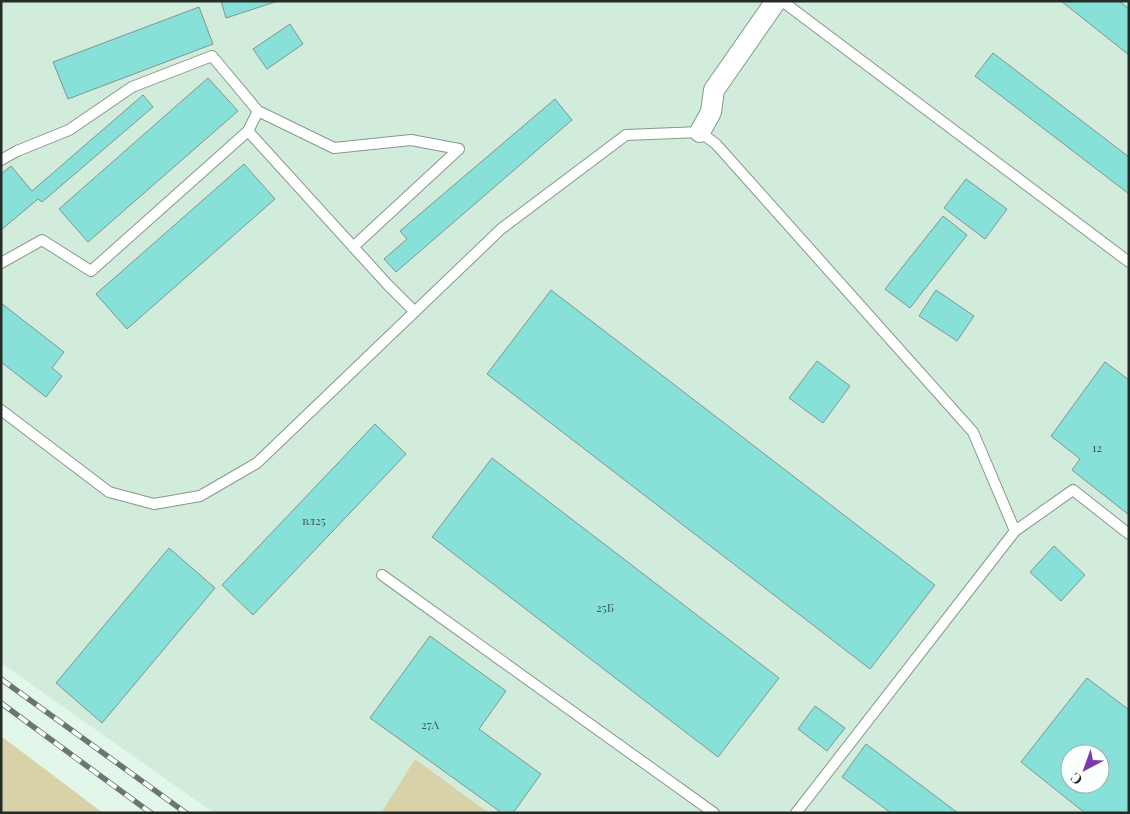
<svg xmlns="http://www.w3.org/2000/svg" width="1130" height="814" font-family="'Playfair Display',serif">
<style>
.built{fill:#d2ecdc;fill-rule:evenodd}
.green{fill:#d9d2a8}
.building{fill:#88e1d9;stroke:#7f9592;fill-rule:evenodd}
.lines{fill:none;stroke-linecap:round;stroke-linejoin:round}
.service-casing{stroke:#87988d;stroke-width:12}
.minor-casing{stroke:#87988d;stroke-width:22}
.service{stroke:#fff;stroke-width:10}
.minor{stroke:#fff;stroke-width:20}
.rail-casing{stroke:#6b766f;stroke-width:5.5}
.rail{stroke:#fbfffd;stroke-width:4;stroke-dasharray:11;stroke-linecap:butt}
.labels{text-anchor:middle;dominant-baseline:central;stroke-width:4;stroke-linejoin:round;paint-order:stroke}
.number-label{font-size:12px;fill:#3e5954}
</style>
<rect width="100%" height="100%" fill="#e3f6ea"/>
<path class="built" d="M 1,1 L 1129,1 L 1129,813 L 489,813 L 415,759 L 381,813 L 214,813 L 1,663 ZM 1070,754 L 1100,754 L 1100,784 L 1070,784 Z"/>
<path class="green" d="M 1,736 L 103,813 L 1,813 Z
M 415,759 L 489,813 L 381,813 Z"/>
<path class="building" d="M 221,1 L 278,1 L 226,18 Z
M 1061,1 L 1119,1 L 1129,9 L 1129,55 Z
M 199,7 L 213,44 L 68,99 L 53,62 Z
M 290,24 L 303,44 L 267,69 L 253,49 Z
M 993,53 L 1129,157 L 1129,194 L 975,76 Z
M 208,78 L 238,111 L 88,242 L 59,209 Z
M 143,95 L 153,107 L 42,202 L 38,199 L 1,230 L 1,174 L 11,166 L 32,191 Z
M 555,99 L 572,120 L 396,272 L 384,259 L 407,239 L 400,231 Z
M 244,164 L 275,199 L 127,329 L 96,294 Z
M 966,179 L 1007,209 L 985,239 L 944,208 Z
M 943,216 L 967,235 L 910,308 L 885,289 Z
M 551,290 L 935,585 L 870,669 L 487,374 Z
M 936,290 L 974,316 L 957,341 L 919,316 Z
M 1,303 L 64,352 L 52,368 L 62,376 L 46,397 L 1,362 Z
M 817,361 L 850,386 L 823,423 L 789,398 Z
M 1105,362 L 1129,380 L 1129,515 L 1072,470 L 1080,459 L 1051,436 Z
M 375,424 L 406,454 L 253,615 L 222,585 Z
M 492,458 L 779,678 L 718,757 L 432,537 Z
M 1054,546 L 1085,575 L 1061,601 L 1030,572 Z
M 169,548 L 215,588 L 102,723 L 56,683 Z
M 430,636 L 506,691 L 479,729 L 541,774 L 513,813 L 502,813 L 370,718 Z
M 1087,678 L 1129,710 L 1129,813 L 1085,813 L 1021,762 ZM 1070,754 L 1100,754 L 1100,784 L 1070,784 Z
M 815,706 L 845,728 L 827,751 L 798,729 Z
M 866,744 L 958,813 L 891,813 L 842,777 Z"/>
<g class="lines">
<g class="service-casing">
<path id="service" d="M 782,1 L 1129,262
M 248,131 L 258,111
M 1,160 L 17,151 L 69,130 L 132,87 L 212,56 L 258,111 L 334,148 L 411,140 L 459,149 L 353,247
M 1,263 L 42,240 L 91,271 L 248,131 L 387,284 L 415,312
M 1,410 L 109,492 L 154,504 L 200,496 L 257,463 L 501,229 L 626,135 L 700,132 L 716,144 L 973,432 L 1015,531
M 382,575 L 714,813
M 796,813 L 1015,531 L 1073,490 L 1129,534"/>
</g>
<g class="minor-casing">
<path id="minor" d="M 700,132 L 711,112 L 714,90 L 776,1"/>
</g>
<use href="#service" class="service"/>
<use href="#minor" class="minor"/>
<g class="rail-casing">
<path id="rail" d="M 1,679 L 186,813
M 1,703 L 151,813"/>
</g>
<use href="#rail" class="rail"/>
</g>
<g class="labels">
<g class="number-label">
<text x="1097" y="447">12</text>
<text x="314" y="520">вл25</text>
<text x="605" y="607">25Б</text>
<text x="430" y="724">27А</text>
</g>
</g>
<rect width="1130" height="814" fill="none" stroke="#252c28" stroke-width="5"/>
<g transform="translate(1085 769) rotate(221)"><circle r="24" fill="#fbfffd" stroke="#a5aba8"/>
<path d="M0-4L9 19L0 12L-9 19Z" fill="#7d3aaf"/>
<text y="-8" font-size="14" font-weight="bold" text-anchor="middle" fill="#252c28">С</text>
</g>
</svg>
